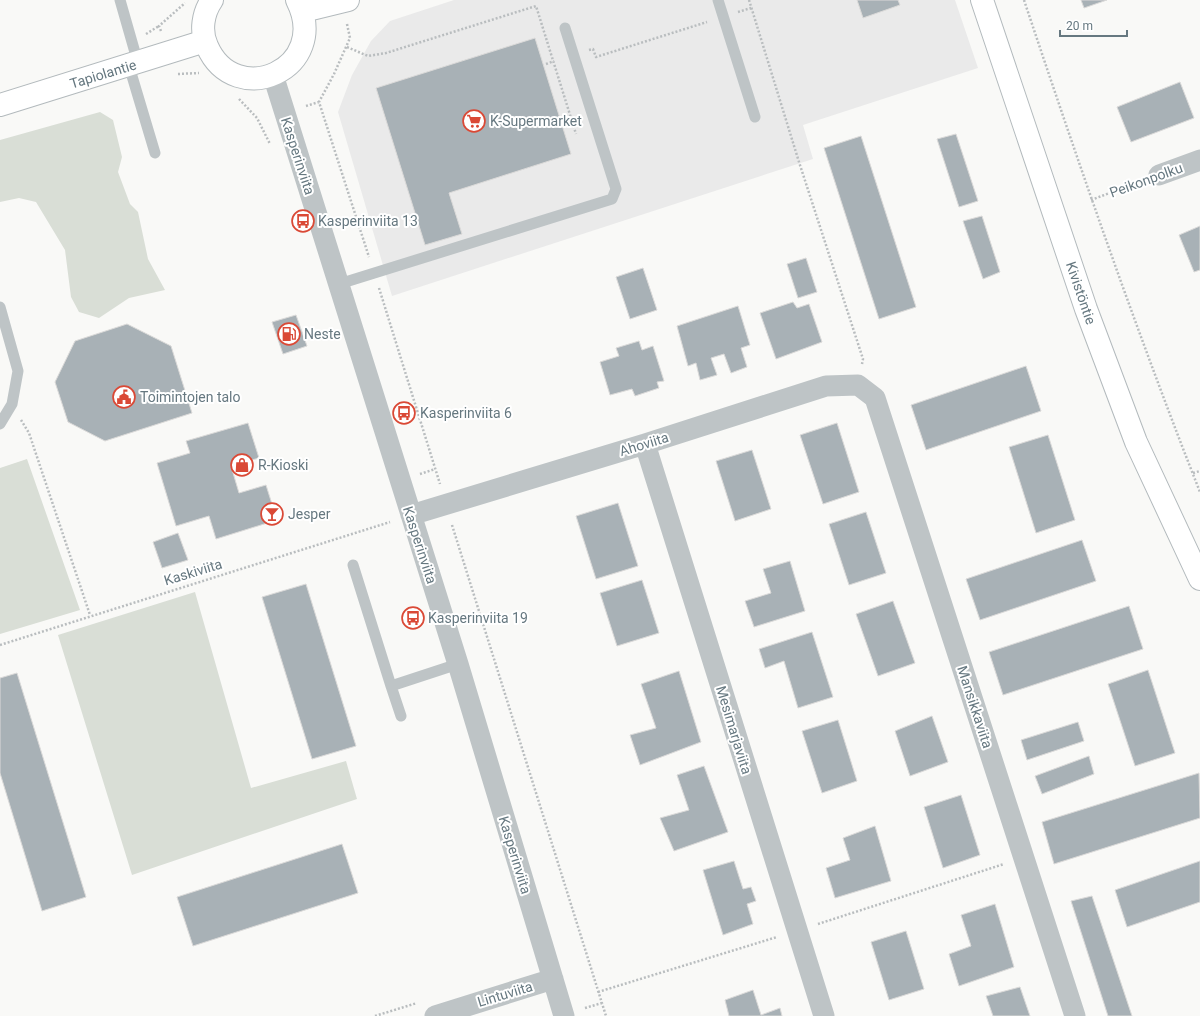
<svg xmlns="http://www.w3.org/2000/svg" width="1200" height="1016" font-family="Roboto,sans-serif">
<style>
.built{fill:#eaeaea}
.green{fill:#d9ded6}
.building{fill:#a8b1b6;stroke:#dbdad9}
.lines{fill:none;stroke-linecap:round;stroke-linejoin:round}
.secondary-casing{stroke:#b3babd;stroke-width:24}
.path{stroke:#b9bdbf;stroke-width:2.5;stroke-dasharray:2 2;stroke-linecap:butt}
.lane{stroke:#bec4c6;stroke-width:11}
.street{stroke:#bec4c6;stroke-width:21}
.secondary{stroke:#fff;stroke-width:22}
.labels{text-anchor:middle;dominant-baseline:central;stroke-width:4;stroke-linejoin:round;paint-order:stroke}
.street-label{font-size:14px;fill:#667880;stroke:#fff}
.poi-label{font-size:14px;fill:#667880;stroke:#fff;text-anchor:start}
</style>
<rect width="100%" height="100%" fill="#f9f9f7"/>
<path class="built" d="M 454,0 L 955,0 L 978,68 L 803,125 L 813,159 L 392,296 L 338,112 L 352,75 L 371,41 L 390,21 Z"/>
<path class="green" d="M 100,112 L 113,120 L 122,157 L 118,172 L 130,204 L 138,212 L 148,259 L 165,290 L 129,298 L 99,318 L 79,312 L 71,297 L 65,250 L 36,202 L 19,198 L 0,202 L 0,140 Z
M 27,459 L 80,610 L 0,634 L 0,468 Z
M 195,592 L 251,788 L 346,761 L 357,799 L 132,875 L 58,635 Z"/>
<path class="building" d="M 857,0 L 898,0 L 900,5 L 863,18 Z
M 1081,0 L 1107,0 L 1084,8 Z
M 535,38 L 571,154 L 449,193 L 462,234 L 425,245 L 376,88 Z
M 1180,82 L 1194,118 L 1131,142 L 1117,107 Z
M 956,134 L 978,201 L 959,207 L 937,139 Z
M 861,136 L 916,307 L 879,319 L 824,148 Z
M 982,216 L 1000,272 L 983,279 L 963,221 Z
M 1200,226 L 1200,270 L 1194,272 L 1179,235 Z
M 806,258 L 817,292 L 798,298 L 787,264 Z
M 643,268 L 657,310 L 630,319 L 616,277 Z
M 793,302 L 797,308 L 809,304 L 822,342 L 776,359 L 760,313 Z
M 738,306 L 750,345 L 741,348 L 747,367 L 731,373 L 724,354 L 711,358 L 717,375 L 700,380 L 696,363 L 688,366 L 677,326 Z
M 296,315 L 307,346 L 283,354 L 272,322 Z
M 127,324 L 171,346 L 192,413 L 105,441 L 68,422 L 55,382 L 75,341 Z
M 639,341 L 642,350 L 653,346 L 664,381 L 657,382 L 659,388 L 635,396 L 632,389 L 610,395 L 600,362 L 619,356 L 616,348 Z
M 1026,366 L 1041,411 L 926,450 L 911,405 Z
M 248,423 L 259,458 L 231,466 L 239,493 L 266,485 L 277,520 L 216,539 L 209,516 L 176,526 L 157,463 L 190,453 L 186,441 Z
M 837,423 L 859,492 L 823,504 L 800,435 Z
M 1048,435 L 1075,520 L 1036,533 L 1009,447 Z
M 752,450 L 771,509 L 735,521 L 716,461 Z
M 618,503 L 638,566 L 596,579 L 576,516 Z
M 866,512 L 886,573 L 849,585 L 829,524 Z
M 178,533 L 188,560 L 162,568 L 153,542 Z
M 1082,540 L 1096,581 L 980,620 L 966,579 Z
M 790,561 L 805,611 L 754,627 L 745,601 L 771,593 L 763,569 Z
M 642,580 L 659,633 L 617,646 L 600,593 Z
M 306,584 L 356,746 L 312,759 L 262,597 Z
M 893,601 L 915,663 L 878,676 L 856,614 Z
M 1129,606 L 1143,649 L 1003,695 L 989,652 Z
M 812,632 L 833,697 L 798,708 L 784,661 L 765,668 L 759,649 Z
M 1148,670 L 1175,753 L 1135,766 L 1108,684 Z
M 679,671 L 701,742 L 640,765 L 630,735 L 656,728 L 641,684 Z
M 17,673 L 86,897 L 42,911 L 0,773 L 0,678 Z
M 932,716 L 948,762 L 910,776 L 895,731 Z
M 838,720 L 857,781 L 822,793 L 802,731 Z
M 1078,722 L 1084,741 L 1027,760 L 1021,740 Z
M 1089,756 L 1094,774 L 1042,794 L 1035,776 Z
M 704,766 L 728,832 L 674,851 L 660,818 L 689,810 L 677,775 Z
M 1199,773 L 1200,818 L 1054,864 L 1042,822 Z
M 961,795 L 980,855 L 943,868 L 924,807 Z
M 875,826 L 891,881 L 835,898 L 826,868 L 850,860 L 843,838 Z
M 342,844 L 358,893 L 193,946 L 177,897 Z
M 734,861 L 743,889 L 751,887 L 756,901 L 747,904 L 753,924 L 723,935 L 703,870 Z
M 1200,861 L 1200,902 L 1127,927 L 1115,890 Z
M 1092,896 L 1132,1016 L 1108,1016 L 1071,901 Z
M 995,904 L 1014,967 L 959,986 L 949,954 L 971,946 L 961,915 Z
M 906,931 L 924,989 L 889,1000 L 871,942 Z
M 1020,987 L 1030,1016 L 993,1016 L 986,996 Z
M 753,990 L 761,1015 L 780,1008 L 782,1016 L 729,1016 L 725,1000 Z"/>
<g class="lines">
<g class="secondary-casing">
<path id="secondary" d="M 212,0 C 203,13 200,31 207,46 C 235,111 332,69 297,0
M 982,0 L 1086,309 L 1136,442 L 1200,579
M 303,11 L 348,0
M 0,105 L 205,41"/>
</g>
<path class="path" d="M 749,0 L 799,162 L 863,359 L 862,364
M 1024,0 C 1079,165 1136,330 1200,492
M 738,12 L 751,8
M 347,24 L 350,38 L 334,74 L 319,102 L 369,257
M 161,31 L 159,26 L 185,3
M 146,34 L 159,26
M 347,47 L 368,56 L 386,53 L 536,6 L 576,134
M 589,50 L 593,49 L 596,57 L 707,22
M 546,64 L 554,61
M 178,74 L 199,73
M 239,99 L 257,118 L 270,144
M 306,106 L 319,102
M 1091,200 L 1139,182
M 379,288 L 440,484
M 21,420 L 29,433 L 90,615
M 1193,473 L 1200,471
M 420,474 L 435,469
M 452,525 L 606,1016
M 0,645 L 390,522
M 818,924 L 1004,864
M 598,992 L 777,937
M 585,1008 L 602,1003
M 375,1016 L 417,1003"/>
<path class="lane" d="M 120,0 L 138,63
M 718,0 L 755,117
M 129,66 L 155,153
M 339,284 L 612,199 L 616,189 L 565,28
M 0,307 L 18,371 L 12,404 L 0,424
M 353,565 L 391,686 L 458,664
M 391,686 L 401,716"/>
<path class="street" d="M 273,75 L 458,664 L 564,1016
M 1159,175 L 1200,160
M 645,444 L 824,1016
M 411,515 L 645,444 L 826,386 L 858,385 L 875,398 L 1075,1016
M 435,1016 L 553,979"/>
<use href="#secondary" class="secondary"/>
</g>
<defs>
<g id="supermarket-ring" transform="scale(1.15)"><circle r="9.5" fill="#fff" stroke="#da4936" stroke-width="1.5"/><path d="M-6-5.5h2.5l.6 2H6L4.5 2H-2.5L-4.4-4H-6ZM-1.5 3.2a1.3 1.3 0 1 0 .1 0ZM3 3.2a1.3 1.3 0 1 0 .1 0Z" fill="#da4936"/></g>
<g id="bus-ring" transform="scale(1.15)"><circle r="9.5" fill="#fff" stroke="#da4936" stroke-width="1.5"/><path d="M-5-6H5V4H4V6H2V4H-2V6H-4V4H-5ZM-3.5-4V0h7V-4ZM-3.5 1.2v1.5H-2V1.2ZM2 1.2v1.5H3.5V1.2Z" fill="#da4936"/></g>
<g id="fuel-ring" transform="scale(1.15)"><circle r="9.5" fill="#fff" stroke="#da4936" stroke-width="1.5"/><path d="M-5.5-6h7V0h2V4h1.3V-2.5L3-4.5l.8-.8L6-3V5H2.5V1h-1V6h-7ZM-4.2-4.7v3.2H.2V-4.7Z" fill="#da4936"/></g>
<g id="civic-ring" transform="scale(1.15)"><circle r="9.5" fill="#fff" stroke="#da4936" stroke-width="1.5"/><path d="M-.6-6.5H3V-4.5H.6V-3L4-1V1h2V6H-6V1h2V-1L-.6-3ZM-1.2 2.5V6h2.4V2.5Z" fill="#da4936"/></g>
<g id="shop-ring" transform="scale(1.15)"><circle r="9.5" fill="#fff" stroke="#da4936" stroke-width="1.5"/><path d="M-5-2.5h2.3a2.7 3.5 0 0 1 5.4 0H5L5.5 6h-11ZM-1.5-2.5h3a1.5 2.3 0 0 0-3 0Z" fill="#da4936"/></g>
<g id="bar-ring" transform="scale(1.15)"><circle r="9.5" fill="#fff" stroke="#da4936" stroke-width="1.5"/><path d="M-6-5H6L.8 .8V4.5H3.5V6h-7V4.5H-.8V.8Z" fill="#da4936"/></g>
</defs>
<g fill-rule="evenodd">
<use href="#supermarket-ring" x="474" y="121"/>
<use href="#bus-ring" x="303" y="221"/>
<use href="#fuel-ring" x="289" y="334"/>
<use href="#civic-ring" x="124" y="397"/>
<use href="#bus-ring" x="404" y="413"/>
<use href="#shop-ring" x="242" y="465"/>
<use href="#bar-ring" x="272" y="514"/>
<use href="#bus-ring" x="413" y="618"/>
</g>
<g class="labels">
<g class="street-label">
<text transform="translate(103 74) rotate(-17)">Tapiolantie</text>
<text transform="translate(298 156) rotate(72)">Kasperinviita</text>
<text transform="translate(1146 180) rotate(-20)">Peikonpolku</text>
<text transform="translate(1081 293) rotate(71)">Kivistöntie</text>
<text transform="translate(644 444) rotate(-17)">Ahoviita</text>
<text transform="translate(420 545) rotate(72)">Kasperinviita</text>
<text transform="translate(193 572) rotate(-17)">Kaskiviita</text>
<text transform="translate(975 707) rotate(72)">Mansikkaviita</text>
<text transform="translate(734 730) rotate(73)">Mesimarjaviita</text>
<text transform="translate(515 855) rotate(73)">Kasperinviita</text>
<text transform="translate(505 994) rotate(-17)">Lintuviita</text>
</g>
<g class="poi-label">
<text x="490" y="121">K-Supermarket</text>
<text x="318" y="221">Kasperinviita 13</text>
<text x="304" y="334">Neste</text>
<text x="140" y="397">Toimintojen talo</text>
<text x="420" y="413">Kasperinviita 6</text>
<text x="258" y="465">R-Kioski</text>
<text x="288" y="514">Jesper</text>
<text x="428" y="618">Kasperinviita 19</text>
</g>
</g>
<path d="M1060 30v6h67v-6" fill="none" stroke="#667880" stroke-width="2"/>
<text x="1066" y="30" font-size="12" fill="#667880" stroke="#ffffff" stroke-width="3" paint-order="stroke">20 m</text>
</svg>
